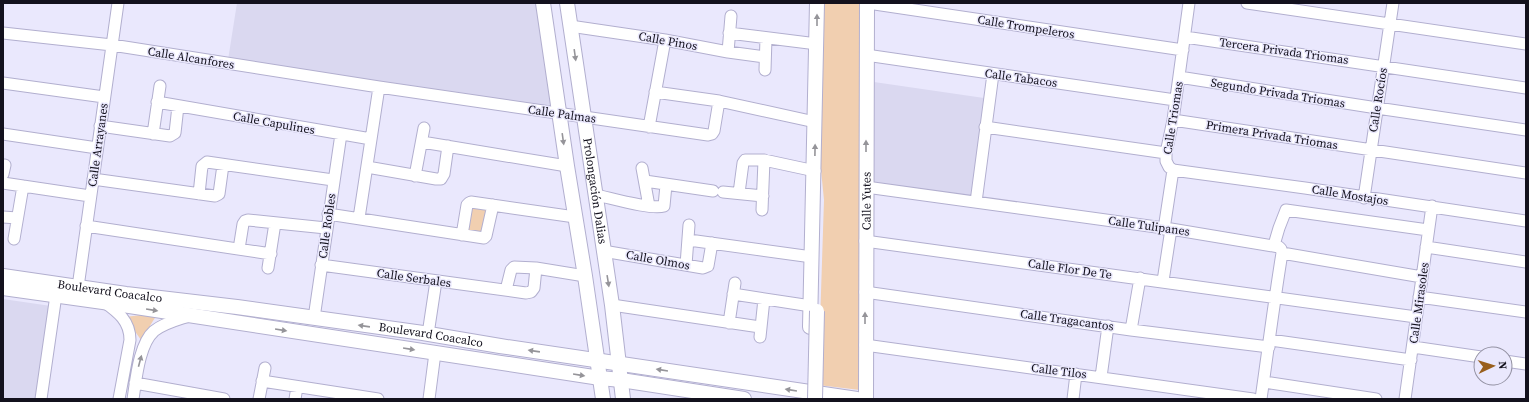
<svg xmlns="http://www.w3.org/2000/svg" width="1529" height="402" font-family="'Source Serif 4',serif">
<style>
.built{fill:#dad8f0}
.green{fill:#f1cfb0}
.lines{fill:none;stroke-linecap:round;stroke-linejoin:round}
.minor-casing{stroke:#b2afcf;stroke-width:13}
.major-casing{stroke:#b2afcf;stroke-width:16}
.minor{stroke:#fff;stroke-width:11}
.major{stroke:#fff;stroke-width:14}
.major-bridge-casing{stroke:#b2afcf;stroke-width:16;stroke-linecap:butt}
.major-bridge{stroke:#fff;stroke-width:14}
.oneway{fill:#959499}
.labels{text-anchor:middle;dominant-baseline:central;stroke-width:3;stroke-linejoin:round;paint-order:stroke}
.street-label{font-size:12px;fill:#13111d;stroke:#eae8fd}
</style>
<rect width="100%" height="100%" fill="#eae8fd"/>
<path class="built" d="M 237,3 L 538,3 L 555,109 L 228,60 Z
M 874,82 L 984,98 L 971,197 L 873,183 Z
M 3,299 L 51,306 L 39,399 L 3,399 Z"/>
<path class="green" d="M 823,3 L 862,3 L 860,390 L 818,385 L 824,200 L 820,160 Z
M 470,203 L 491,206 L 484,236 L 463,233 Z
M 158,313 L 141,340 L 125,317 Z"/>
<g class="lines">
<g class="minor-casing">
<path id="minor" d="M 868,3 L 1183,50
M 1247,3 L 1526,44
M 570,26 L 665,40 L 728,52 L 765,57
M 3,33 L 112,45 L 379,87 L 708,135 L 712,134 L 714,131 L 719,101
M 729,33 L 817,44
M 1185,37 L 1526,88
M 728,52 L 731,16
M 866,55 L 1175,100
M 765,70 L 766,38
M 1179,77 L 1377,108 L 1526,130
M 3,83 L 104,97
M 655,92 L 719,101 L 815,122
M 157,102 L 371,139
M 1173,120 L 1526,173
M 100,126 L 170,136 L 175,133 L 178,106
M 649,127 L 665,40
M 985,127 L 1166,153
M 3,134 L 97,148
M 153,134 L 160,86
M 422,142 L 567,166
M 367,167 L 436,179 L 441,179 L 444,174 L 448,146
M 642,168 L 649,206
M 1173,170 L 1305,188 L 1526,221
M 3,174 L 5,165
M 415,176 L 424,128
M 93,179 L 215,196 L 219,194 L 223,165
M 645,181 L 713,191
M 3,183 L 90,196
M 866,187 L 1171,229 L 1279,247 L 1281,249 L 1282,253 C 1274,302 1268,350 1261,399
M 723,192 L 763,196
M 739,193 L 743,163 L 745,160 L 764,160 L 815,171
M 199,194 L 202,166 L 207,162 L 333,180
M 596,195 C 611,198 651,210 664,206 L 666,185
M 1364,198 L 1393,3
M 976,202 L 993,74
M 762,210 L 764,160
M 328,214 L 484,238 L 486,236 L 493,205
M 3,217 L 17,218
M 359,218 L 379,87
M 86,226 L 271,254
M 1164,229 L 1173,170 L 1169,167 L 1166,161 L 1166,153 L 1173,120 L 1189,3
M 462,235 L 467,205 L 469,203 L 471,202 L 575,217
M 14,239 L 23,186
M 689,240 L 812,257
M 865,241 L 1416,317
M 1274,245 L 1279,228 L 1286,210 L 1428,230
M 1426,247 L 1526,262
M 239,249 L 243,224 L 245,221 L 248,220 L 326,228
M 603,251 L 703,268 L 708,266 L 712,243
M 1282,253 L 1422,277
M 321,265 L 526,293 L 531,292 L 534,288 L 536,268
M 686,265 L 689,225
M 268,268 L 275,223
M 1163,281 L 1171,229
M 78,287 L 118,3
M 506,290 L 511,270 L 514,267 L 536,268 L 585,276
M 865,292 L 1131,330 L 1269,347
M 733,294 L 811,306
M 1419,297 L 1526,312
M 104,302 C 118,312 130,321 130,340 L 119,399
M 612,305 L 760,327
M 314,318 L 341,134
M 729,323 L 735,283
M 1131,330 L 1140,278
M 428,334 L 436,281
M 760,337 L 764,299
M 1270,340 L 1411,360
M 865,345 L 1253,399
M 1413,347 L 1481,357
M 1505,361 L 1526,364
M 1101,377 L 1108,326
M 262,381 L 378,399
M 1264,382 L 1376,399
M 135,383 L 224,399
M 41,399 L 56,295
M 133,399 C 136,380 139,344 154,331 C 164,323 177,320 189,316
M 259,399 L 265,368
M 295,399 L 297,387
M 429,399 L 435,353
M 1073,399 L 1076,374
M 1405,399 L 1432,206"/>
</g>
<g class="major-casing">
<g id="major">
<path d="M 543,3 L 567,166 L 585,276 L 603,399"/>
<path id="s1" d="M 567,3 L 612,305 L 623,399"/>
<path id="s2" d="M 3,276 L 126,294 L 237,307 L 423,333 L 500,346 L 857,399"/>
<path d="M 3,288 L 103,302 L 600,378 L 621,380 L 744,399"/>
<path d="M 810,327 L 817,3"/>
<path id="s3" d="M 866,399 L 867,3"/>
</g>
</g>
<use href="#minor" class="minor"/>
<use href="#major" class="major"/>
<g class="major-bridge-casing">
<path id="major-bridge" d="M 815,399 L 817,311"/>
</g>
<use href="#major-bridge" class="major-bridge"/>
</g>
<defs><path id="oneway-solid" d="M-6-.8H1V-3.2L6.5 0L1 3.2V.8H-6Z"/></defs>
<g class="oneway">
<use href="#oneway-solid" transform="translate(817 20) rotate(-90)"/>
<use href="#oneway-solid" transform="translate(575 55) rotate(82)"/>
<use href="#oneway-solid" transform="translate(563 139) rotate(82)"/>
<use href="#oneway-solid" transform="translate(866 146) rotate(-90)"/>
<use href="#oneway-solid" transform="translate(815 150) rotate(-89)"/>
<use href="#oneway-solid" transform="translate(608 281) rotate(81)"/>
<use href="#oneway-solid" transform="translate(152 310) rotate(9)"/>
<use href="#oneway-solid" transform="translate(865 318) rotate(-90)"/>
<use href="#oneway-solid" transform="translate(364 326) rotate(-172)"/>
<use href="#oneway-solid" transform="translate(281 330) rotate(9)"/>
<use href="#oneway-solid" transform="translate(409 349) rotate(9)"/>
<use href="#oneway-solid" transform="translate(534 351) rotate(-172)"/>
<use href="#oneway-solid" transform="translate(140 361) rotate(-75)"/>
<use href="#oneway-solid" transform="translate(662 370) rotate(-171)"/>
<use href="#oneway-solid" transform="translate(579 375) rotate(9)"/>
<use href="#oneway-solid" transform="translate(791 390) rotate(-171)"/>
</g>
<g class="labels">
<g class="street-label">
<text transform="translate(1026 27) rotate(9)">Calle Trompeleros</text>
<text transform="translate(668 41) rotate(10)">Calle Pinos</text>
<text transform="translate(1284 51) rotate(8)">Tercera Privada Triomas</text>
<text transform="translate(191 58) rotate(9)">Calle Alcanfores</text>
<text transform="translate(1021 78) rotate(8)">Calle Tabacos</text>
<text transform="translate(1278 93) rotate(9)">Segundo Privada Triomas</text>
<text transform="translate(1378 100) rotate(-81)">Calle Rocíos</text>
<text transform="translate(562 114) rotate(8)">Calle Palmas</text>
<text transform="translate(1173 118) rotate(-81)">Calle Triomas</text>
<text transform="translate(274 123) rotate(10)">Calle Capulines</text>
<text transform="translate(1272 135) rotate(9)">Primera Privada Triomas</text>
<text transform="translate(98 145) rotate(-82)">Calle Arrayanes</text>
<text stroke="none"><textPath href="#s1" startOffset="190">Prolongación Dalias</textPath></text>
<text transform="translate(1350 195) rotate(9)">Calle Mostajos</text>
<text stroke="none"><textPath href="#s3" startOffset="198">Calle Yutes</textPath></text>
<text transform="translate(327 226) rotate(-82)">Calle Robles</text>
<text transform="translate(1149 226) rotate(8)">Calle Tulipanes</text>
<text transform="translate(658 260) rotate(10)">Calle Olmos</text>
<text transform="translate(1070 269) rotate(8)">Calle Flor De Te</text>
<text transform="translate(414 278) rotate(8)">Calle Serbales</text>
<text stroke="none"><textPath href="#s2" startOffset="108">Boulevard Coacalco</textPath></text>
<text transform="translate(1419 303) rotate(-82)">Calle Mirasoles</text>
<text transform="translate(1067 320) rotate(8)">Calle Tragacantos</text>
<text stroke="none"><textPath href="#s2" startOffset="432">Boulevard Coacalco</textPath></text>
<text transform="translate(1059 371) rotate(7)">Calle Tilos</text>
</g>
</g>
<rect width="1529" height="402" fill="none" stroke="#13111d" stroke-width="8"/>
<g transform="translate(1493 366) rotate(86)"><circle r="19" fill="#eae8fd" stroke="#9492a3"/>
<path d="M0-3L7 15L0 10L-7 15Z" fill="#995f1d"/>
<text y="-6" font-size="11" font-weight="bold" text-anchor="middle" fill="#13111d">N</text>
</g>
</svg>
